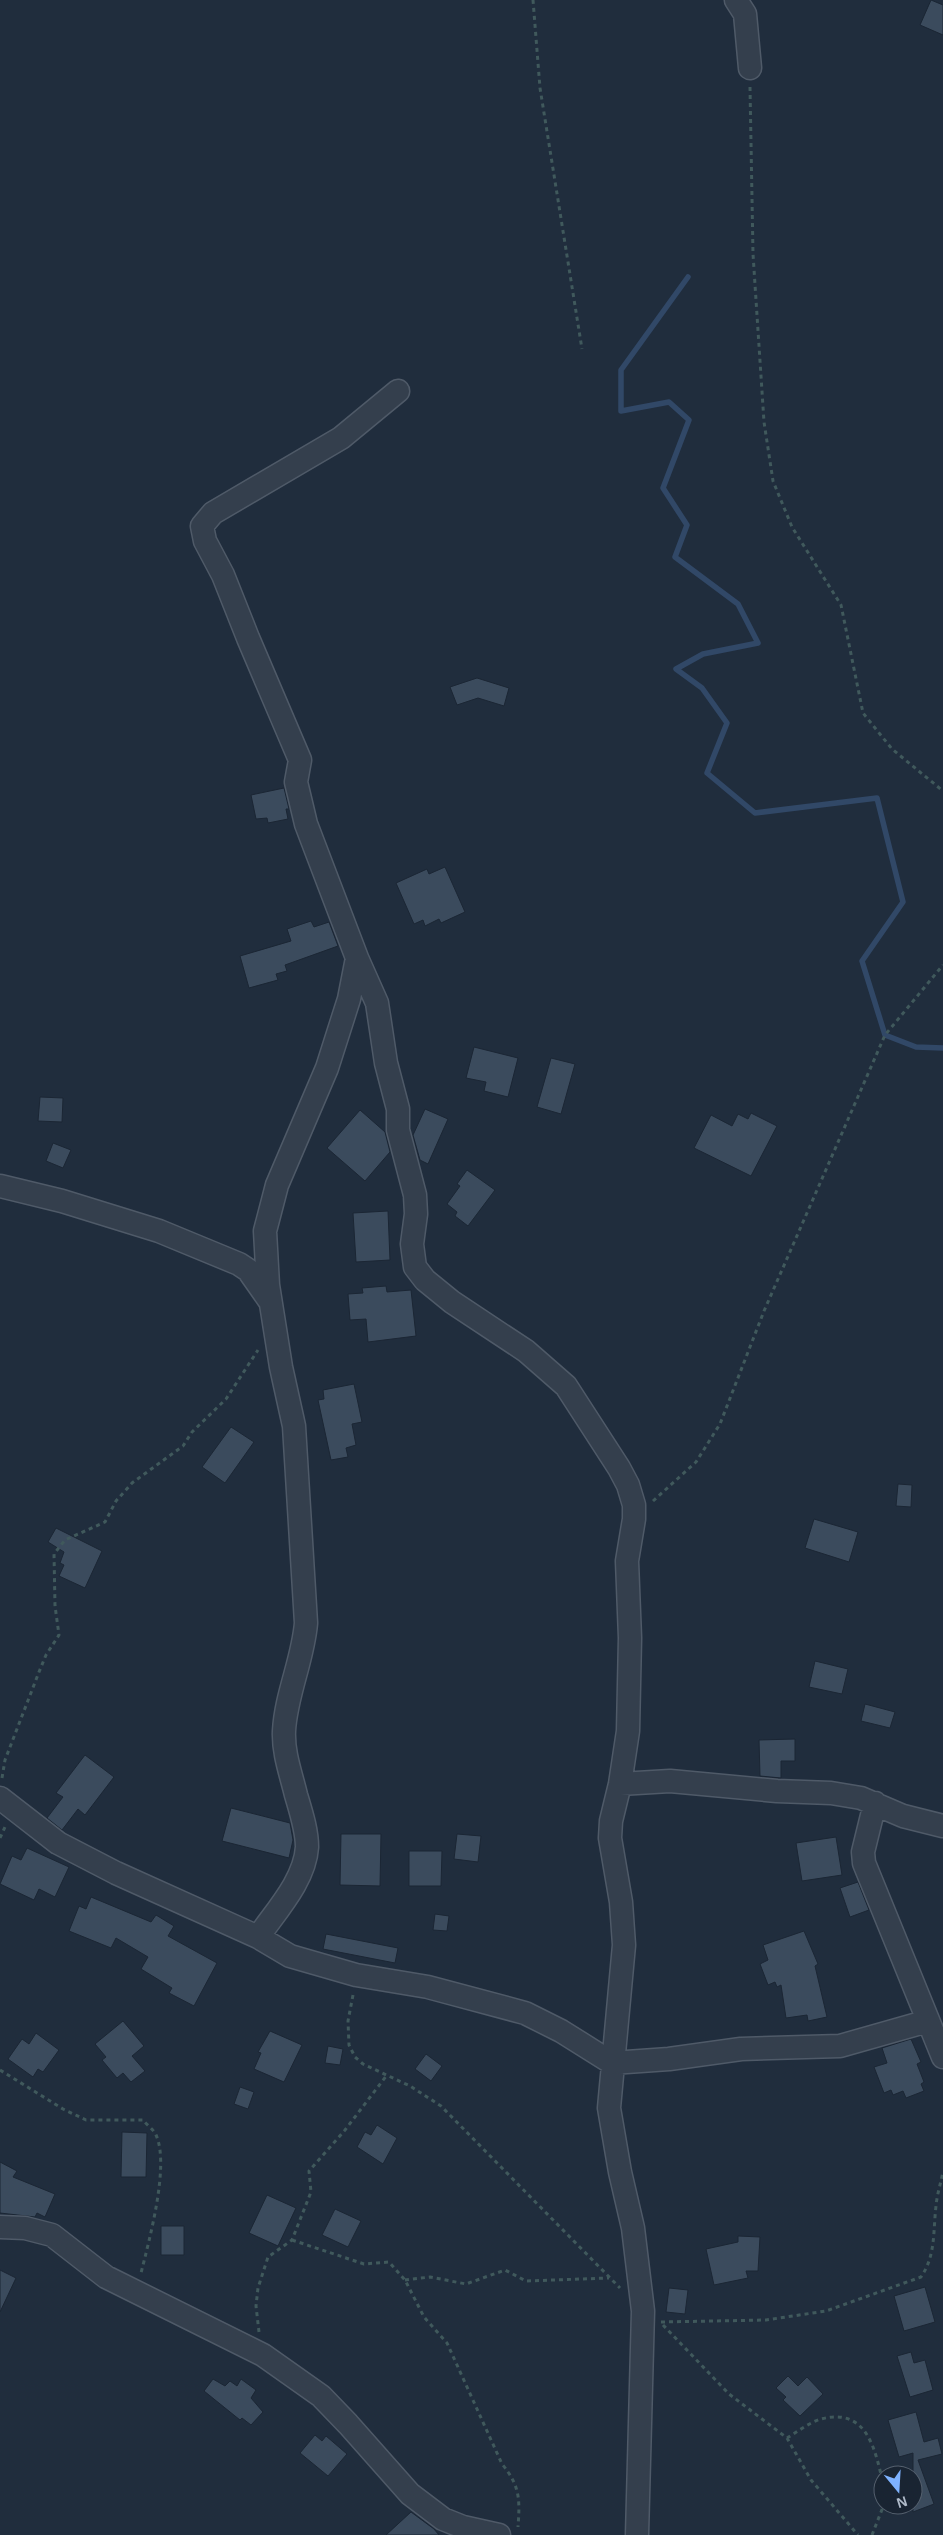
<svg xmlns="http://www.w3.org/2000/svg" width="943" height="2535" font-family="Helvetica,sans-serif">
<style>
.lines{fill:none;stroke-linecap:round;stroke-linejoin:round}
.stream{stroke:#314867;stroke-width:5.5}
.building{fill:#3b4b5d;stroke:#1b2634}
.minor-casing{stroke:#4f5a68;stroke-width:25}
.path{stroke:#40595c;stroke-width:3;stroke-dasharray:4 4;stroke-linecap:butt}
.minor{stroke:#343f4d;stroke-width:22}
</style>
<rect width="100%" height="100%" fill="#202d3d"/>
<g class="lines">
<path class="stream" d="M 688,277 L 621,370 L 621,411 L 669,402 L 689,420 L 663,488 L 687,525 L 675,557 L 738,604 L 758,643 L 703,654 L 676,669 L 702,688 L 727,723 L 707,773 L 755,813 L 877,798 L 903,902 L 862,961 L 885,1035 L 916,1047 L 943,1048"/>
</g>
<path class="building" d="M 931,0 L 943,5 L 943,35 L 920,25 Z
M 477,678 L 509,688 L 504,706 L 478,698 L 457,705 L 450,687 Z
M 284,788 L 289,809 L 286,809 L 288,819 L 268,823 L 267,818 L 256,819 L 251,795 Z
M 445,867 L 465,912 L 441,923 L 439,919 L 425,926 L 423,920 L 414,924 L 396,883 L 427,869 L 429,874 Z
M 311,921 L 314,927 L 329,922 L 338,946 L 285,965 L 287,971 L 276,974 L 278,980 L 249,988 L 240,956 L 291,941 L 287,929 Z
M 474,1047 L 518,1058 L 508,1097 L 484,1091 L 486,1082 L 466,1078 Z
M 551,1058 L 575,1064 L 561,1114 L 537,1107 Z
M 40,1097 L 63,1098 L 62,1122 L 38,1121 Z
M 425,1109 L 448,1119 L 428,1164 L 420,1160 L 413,1135 Z
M 360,1110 L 385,1132 L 390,1152 L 365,1181 L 327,1148 Z
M 751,1113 L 777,1126 L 751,1176 L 694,1148 L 711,1115 L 732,1126 L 738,1114 L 748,1119 Z
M 53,1143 L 71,1150 L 63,1168 L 46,1161 Z
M 467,1170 L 495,1190 L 468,1226 L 455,1216 L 457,1212 L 447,1204 L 460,1186 L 457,1184 Z
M 388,1211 L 390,1260 L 356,1262 L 353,1213 Z
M 386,1286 L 387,1292 L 411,1290 L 416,1336 L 368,1342 L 366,1319 L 350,1320 L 348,1294 L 363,1293 L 362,1288 Z
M 354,1384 L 362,1422 L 352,1424 L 356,1445 L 346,1448 L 348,1457 L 331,1460 L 318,1400 L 324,1399 L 323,1390 Z
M 231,1427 L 254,1442 L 225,1483 L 202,1467 Z
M 898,1484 L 912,1485 L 911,1507 L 896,1506 Z
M 814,1519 L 858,1532 L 849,1562 L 805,1548 Z
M 56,1528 L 102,1551 L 85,1588 L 59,1576 L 64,1565 L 60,1563 L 64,1552 L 48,1542 Z
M 815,1661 L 848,1669 L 842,1694 L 809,1687 Z
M 865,1704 L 895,1712 L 890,1728 L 861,1721 Z
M 795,1739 L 795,1761 L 781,1761 L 781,1778 L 760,1776 L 759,1740 Z
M 85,1755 L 114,1777 L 85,1815 L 78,1809 L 62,1830 L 47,1818 L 63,1797 L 56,1793 Z
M 231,1808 L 290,1823 L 293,1840 L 289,1858 L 222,1841 Z
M 341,1834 L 381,1834 L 380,1886 L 340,1885 Z
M 457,1834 L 481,1836 L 478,1862 L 454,1859 Z
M 836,1837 L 842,1875 L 802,1881 L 796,1843 Z
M 27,1848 L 69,1867 L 55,1897 L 39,1889 L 34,1900 L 0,1884 L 12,1856 L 21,1860 Z
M 409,1851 L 442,1851 L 441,1886 L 409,1886 Z
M 858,1882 L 869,1910 L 850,1917 L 840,1888 Z
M 91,1897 L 151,1922 L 156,1915 L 174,1926 L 168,1936 L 217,1963 L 194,2006 L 169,1993 L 172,1988 L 141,1969 L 148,1957 L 116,1938 L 111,1948 L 69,1931 L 79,1906 L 86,1909 Z
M 435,1914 L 449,1916 L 447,1931 L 433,1930 Z
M 804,1931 L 818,1964 L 815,1966 L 827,2017 L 808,2021 L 807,2015 L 786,2018 L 781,1985 L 777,1987 L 775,1982 L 768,1985 L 760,1964 L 768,1960 L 763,1945 Z
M 326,1934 L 398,1948 L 395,1963 L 323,1949 Z
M 123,2021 L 144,2046 L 132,2056 L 145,2071 L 131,2082 L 123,2073 L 117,2078 L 102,2060 L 106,2057 L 95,2044 Z
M 270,2031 L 302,2045 L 284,2082 L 254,2069 L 261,2053 L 258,2052 Z
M 36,2033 L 59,2050 L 43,2072 L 38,2069 L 33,2077 L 8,2059 L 22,2039 L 29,2044 Z
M 911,2039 L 921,2062 L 917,2064 L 924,2082 L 921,2084 L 924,2091 L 906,2098 L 903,2091 L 893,2095 L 891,2090 L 884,2093 L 874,2067 L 887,2063 L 882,2048 Z
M 328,2046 L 343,2049 L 340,2065 L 325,2063 Z
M 426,2054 L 442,2066 L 431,2081 L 415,2069 Z
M 240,2087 L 254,2092 L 248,2109 L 234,2104 Z
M 377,2125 L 397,2138 L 383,2164 L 357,2147 L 365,2132 L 371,2135 Z
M 122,2132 L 147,2133 L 146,2177 L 121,2177 Z
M 0,2162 L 17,2171 L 13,2177 L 55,2194 L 45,2217 L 37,2213 L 35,2217 L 0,2213 Z
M 267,2195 L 296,2208 L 278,2246 L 249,2233 Z
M 335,2209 L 361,2221 L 348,2247 L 322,2235 Z
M 161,2226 L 184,2226 L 184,2255 L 161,2255 Z
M 738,2236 L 760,2237 L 758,2271 L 746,2271 L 748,2278 L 714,2285 L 706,2249 L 738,2242 Z
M 0,2270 L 16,2278 L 0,2312 Z
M 925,2287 L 935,2322 L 904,2331 L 894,2296 Z
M 669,2288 L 688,2290 L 685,2314 L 666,2312 Z
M 911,2352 L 914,2363 L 925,2360 L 933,2390 L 910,2397 L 897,2356 Z
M 788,2376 L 798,2386 L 807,2377 L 823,2394 L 800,2416 L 783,2400 L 786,2397 L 776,2388 Z
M 213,2379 L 225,2386 L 230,2381 L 237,2386 L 241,2379 L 256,2390 L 251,2398 L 263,2412 L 251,2425 L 242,2418 L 240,2420 L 204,2391 Z
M 916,2412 L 924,2442 L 938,2438 L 942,2454 L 918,2460 L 934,2504 L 913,2512 L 913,2453 L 899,2457 L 888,2420 Z
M 315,2435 L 322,2441 L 326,2436 L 347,2454 L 328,2476 L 300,2453 Z
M 411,2512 L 434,2529 L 439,2535 L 386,2535 Z"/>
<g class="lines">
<g class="minor-casing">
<path id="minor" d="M 736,0 L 745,14 L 750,68
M 357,958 L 377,1003 L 386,1063 L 398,1109 L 398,1130 L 415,1195 L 416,1214 L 412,1244 L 415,1267 L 425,1280 L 452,1302 L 526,1351 L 566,1386 L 619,1468 L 628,1485 L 634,1505 L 634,1519 L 627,1561 L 630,1638 L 628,1731 L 620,1784 L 611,1821 L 610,1838 L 621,1902 L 624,1945 L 609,2108 L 620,2172 L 633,2228 L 643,2311 L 637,2535
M 0,1186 L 62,1201 L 159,1231 L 239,1264 L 248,1270 L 269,1300
M 620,1784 L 670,1781 L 777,1791 L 831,1793 L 861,1798 L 903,1816 L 943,1826
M 0,1798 L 58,1843 L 116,1873 L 258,1937 L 290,1956 L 356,1975 L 428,1987 L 525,2013 L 561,2031 L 612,2063 L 669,2059 L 741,2049 L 840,2046 L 928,2021
M 875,1803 L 863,1852 L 864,1863 L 943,2057
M 258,1937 C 276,1911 305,1880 307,1847 C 307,1830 301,1812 296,1795 C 291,1774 283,1753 284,1731 C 286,1694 303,1660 306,1623 L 294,1426 L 281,1367 L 268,1285 L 265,1231 L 277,1185 L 327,1068 L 349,999 L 357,958 L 306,824 L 296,782 L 300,760 L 248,638 L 223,575 L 205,541 L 202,526 L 213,513 L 341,438 L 398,391
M 0,2227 L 25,2228 L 52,2235 L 106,2277 L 263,2355 L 321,2396 L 348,2424 L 410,2494 L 443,2519 L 463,2527 L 499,2535"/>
</g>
<path class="path" d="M 533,0 L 540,88 L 582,349
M 750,87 L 753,254 L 764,422 L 773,481 L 792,527 L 841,605 L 863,713 L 892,749 L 943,791
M 653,1501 L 696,1462 L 720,1424 L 764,1311 L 885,1035 L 943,965
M 2,1778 L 5,1760 L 39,1672 L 46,1655 L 59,1635 L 55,1606 L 54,1554 L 65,1540 L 105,1522 L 116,1501 L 132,1483 L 183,1446 L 192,1432 L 226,1399 L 258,1350
M 0,1838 L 5,1827
M 353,1995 L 348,2021 L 349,2045 L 355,2057 L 363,2064 L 410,2086 L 441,2106 L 620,2288
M 0,2070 L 63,2109 L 86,2120 L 143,2120 C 147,2125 154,2130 156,2135 C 170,2165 149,2241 141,2273
M 292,2240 L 364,2264 L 389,2262 L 405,2280 L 424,2317 L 447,2343 L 502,2464 C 520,2486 520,2499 518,2527
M 405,2280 L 430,2277 L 466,2284 L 505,2270 L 526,2281 L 609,2278
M 661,2322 L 766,2320 L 826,2311 L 921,2277 C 936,2255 933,2231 936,2206 C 937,2194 941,2183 943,2171
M 663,2325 L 729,2394 L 787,2438 L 811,2480 L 858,2535
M 259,2332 L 256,2306 L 258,2288 L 268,2257 L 292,2240 L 311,2192 L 309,2171 L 345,2130 L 387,2075
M 787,2438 C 797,2432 810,2422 821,2419 C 867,2407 875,2449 883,2483
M 872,2535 L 883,2507 L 883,2484"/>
<use href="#minor" class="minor"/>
</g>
<g transform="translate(898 2490) rotate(162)"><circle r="24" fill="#192432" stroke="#55606e"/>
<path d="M0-4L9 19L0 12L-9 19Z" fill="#7eb2ff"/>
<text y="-8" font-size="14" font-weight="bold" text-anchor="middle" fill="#afbac9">N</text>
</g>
</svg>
